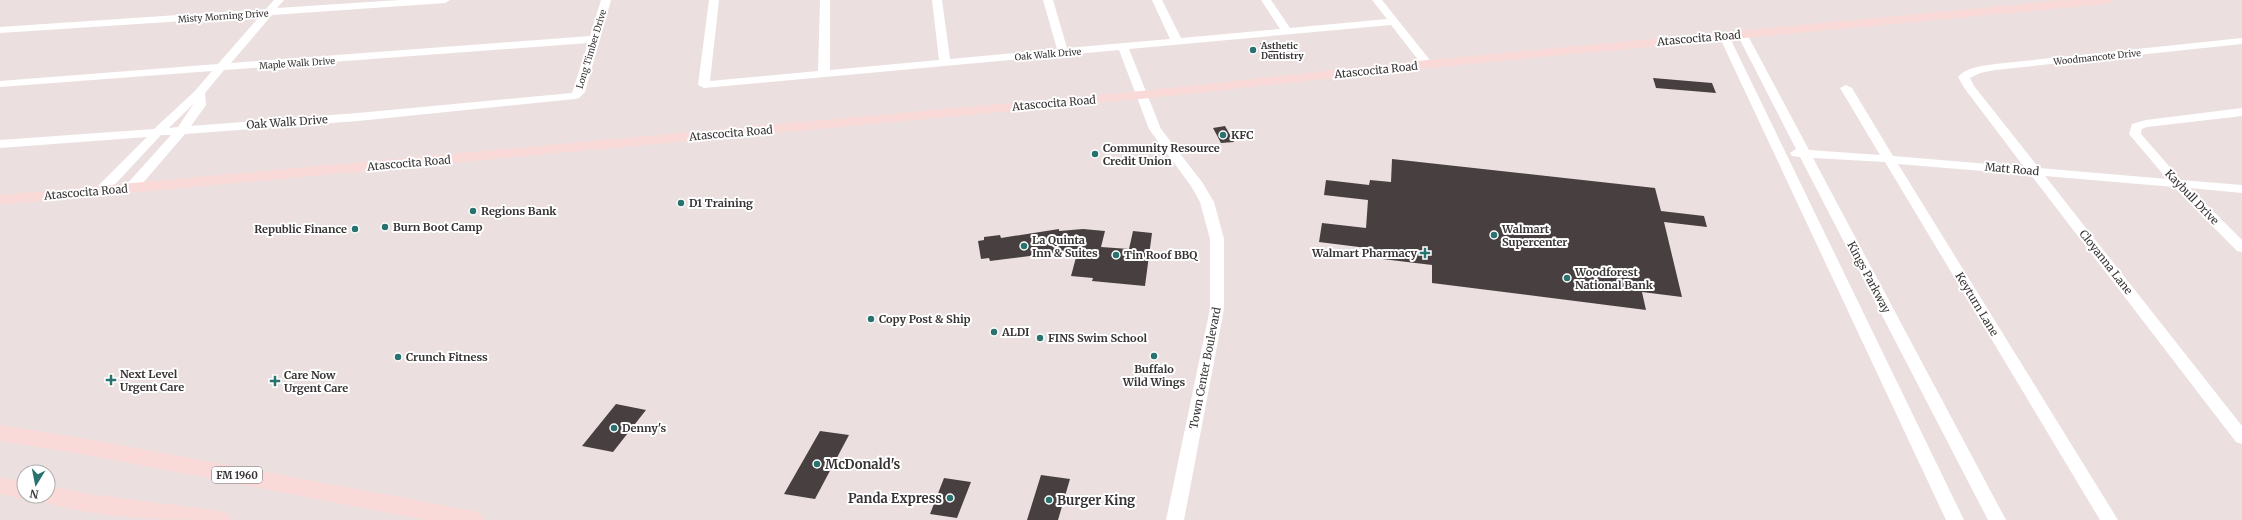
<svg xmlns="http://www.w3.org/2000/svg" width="2242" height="520" font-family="Merriweather,serif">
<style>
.building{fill:#484040}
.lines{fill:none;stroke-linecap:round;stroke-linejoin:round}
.minor{fill:#fff;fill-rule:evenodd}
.major{fill:#fadad9;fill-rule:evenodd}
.poi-dot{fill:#287270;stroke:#fff;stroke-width:1.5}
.labels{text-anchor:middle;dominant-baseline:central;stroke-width:4;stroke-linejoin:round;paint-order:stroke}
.far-street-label{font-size:9px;fill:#383434;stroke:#fff}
.far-poi-label{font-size:9px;font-weight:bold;fill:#383434;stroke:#fff;text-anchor:start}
.shield{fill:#fff;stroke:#747171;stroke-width:1}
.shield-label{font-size:10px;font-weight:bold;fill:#383434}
.street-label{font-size:11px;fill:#383434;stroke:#fff}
.poi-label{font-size:11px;font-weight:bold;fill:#383434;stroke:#fff;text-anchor:start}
.near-poi-label{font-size:13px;font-weight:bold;fill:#383434;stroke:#fff;text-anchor:start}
</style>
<rect width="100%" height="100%" fill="#ebe0df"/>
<path class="building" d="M 1277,42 L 1284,56 L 1269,57 L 1260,43 Z
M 1653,78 L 1712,83 L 1716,93 L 1656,88 Z
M 1225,126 L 1234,142 L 1221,143 L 1213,128 Z
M 1392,159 L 1655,188 L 1661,211 L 1704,216 L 1707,227 L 1664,222 L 1682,297 L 1642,292 L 1646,310 L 1432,283 L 1432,265 L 1366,257 L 1367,248 L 1319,242 L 1322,223 L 1366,228 L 1368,200 L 1324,195 L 1326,180 L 1369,185 L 1370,180 L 1391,182 Z
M 1059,229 L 1059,231 L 1083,229 L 1105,231 L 1101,247 L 1129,249 L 1133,231 L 1152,233 L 1145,286 L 1092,281 L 1093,278 L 1071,276 L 1078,250 L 990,261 L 989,258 L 981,259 L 978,241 L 984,240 L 984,237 L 1000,235 L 1001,238 Z
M 616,404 L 646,410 L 613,452 L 582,446 Z
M 820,431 L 849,435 L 815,499 L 784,494 Z
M 1041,475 L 1070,479 L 1058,520 L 1027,520 Z
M 944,478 L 971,482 L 957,518 L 930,514 Z"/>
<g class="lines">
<path class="minor" d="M 274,0 L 284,0 L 277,8 L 400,0 L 450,0 L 445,3 L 272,15 L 231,63 L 590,36 L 601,0 L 611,0 L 585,92 L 579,98 L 575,99 L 358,121 L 185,134 L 136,191 L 126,191 L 125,188 L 126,185 L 171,135 L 161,135 L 106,194 L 101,195 L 95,191 L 96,188 L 147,137 L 0,148 L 0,140 L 154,129 L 195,91 L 212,71 L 0,87 L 0,81 L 218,64 L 260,16 L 0,33 L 0,27 L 266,9 ZM 588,43 L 572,93 L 358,113 L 191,126 L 206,105 L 205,93 L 224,70 ZM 194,103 L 178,127 L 169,128 Z
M 709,0 L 719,0 L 710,81 L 818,71 L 820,0 L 830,0 L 830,70 L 939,60 L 932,0 L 942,0 L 950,59 L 1057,49 L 1043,0 L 1053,0 L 1067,48 L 1170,39 L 1152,0 L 1162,0 L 1181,38 L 1280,29 L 1261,0 L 1271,0 L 1290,28 L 1387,19 L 1372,0 L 1382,0 L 1433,64 L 1431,66 L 1423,66 L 1391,25 L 1129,49 L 1161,129 L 1202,182 L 1214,202 L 1224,239 L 1224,309 L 1184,520 L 1166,520 L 1210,309 L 1210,239 L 1200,202 L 1191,186 L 1149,129 L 1119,50 L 704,88 L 698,85 Z
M 1742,31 L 1747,34 L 1809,150 L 1880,155 L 1840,88 L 1846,85 L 1852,88 L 1893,156 L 2024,167 L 1965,89 L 1958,77 C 1966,67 1983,66 1995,64 L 2242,38 L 2242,44 L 1995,70 L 1980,73 L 1970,78 L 1974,86 L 2039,168 L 2167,179 L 2129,134 L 2132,124 L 2146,120 L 2242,108 L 2242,116 L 2147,127 L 2142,129 L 2141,134 L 2181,180 L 2242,185 L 2242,193 L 2190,188 L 2242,240 L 2242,252 L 2237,251 L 2174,187 L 2045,176 L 2242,426 L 2242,444 L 2236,442 L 2031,175 L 1898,164 L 2118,520 L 2100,520 L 1885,162 L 1813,158 L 2006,520 L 1988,520 L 1800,157 L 1792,156 L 1790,153 L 1796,149 L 1737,34 Z
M 1724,33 L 1729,36 L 1964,520 L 1946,520 L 1719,36 Z"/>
<path class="major" d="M 2065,0 L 2114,0 L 2107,4 L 1427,68 L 1141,99 L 0,205 L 0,195 L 1141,91 L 1427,60 Z
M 0,425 L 93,440 L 473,511 L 481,514 L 484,520 L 426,520 L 93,456 L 0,441 Z
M 0,478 L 24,481 L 24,496 L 32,496 L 24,499 L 0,494 Z
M 48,486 L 97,495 L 221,511 L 229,514 L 232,520 C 169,520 102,520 40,501 L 37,496 L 48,496 Z"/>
</g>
<g class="poi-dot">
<circle cx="1253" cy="50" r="4"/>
<circle cx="1223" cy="135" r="4"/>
<circle cx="1095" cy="154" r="4"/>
<circle cx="681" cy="203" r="4"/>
<circle cx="473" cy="211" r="4"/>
<circle cx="385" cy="227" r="4"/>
<circle cx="355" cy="229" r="4"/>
<circle cx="1494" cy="235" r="4"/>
<circle cx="1024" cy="246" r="4"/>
<path d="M1423 247h4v4h4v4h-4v4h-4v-4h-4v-4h4z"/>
<circle cx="1116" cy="255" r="4"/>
<circle cx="1567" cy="278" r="4"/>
<circle cx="871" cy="319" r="4"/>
<circle cx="994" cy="332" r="4"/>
<circle cx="1040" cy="338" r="4"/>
<circle cx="1154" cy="356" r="4"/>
<circle cx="398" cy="357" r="4"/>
<path d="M109 374h4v4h4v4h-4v4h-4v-4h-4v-4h4z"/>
<path d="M273 375h4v4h4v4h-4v4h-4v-4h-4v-4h4z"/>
<circle cx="614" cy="428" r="4"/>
<circle cx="817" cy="464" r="4"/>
<circle cx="950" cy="498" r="4"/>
<circle cx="1049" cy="500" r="4"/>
</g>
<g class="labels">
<g class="far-street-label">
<text transform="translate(223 16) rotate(-4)">Misty Morning Drive</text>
<text transform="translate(591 49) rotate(-73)">Long Timber Drive</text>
<text transform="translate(1048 54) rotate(-5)">Oak Walk Drive</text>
<text transform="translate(2097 57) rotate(-6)">Woodmancote Drive</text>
<text transform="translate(297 63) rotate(-4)">Maple Walk Drive</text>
</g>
<g class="far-poi-label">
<text x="1261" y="45">Asthetic<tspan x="1261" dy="10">Dentistry</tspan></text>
</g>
<rect class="shield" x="212" y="467" width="50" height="16" rx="3"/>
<g class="shield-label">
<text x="237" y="475">FM 1960</text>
</g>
<g class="street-label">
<text transform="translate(1699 38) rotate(-5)">Atascocita Road</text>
<text transform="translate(1376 70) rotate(-6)">Atascocita Road</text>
<text transform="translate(1054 103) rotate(-5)">Atascocita Road</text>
<text transform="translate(287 122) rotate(-4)">Oak Walk Drive</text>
<text transform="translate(731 133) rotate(-5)">Atascocita Road</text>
<text transform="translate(409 163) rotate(-5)">Atascocita Road</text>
<text transform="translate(2012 169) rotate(5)">Matt Road</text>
<text transform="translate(86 192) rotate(-5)">Atascocita Road</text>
<text transform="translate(2192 197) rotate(46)">Kaybull Drive</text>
<text transform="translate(2106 262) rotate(52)">Cloyanna Lane</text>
<text transform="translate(1869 277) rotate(62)">Kings Parkway</text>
<text transform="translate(1977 304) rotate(59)">Keyturn Lane</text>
<text transform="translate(1205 368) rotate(-79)">Town Center Boulevard</text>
</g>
<g class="poi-label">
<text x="1231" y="135">KFC</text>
<text x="1103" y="148">Community Resource<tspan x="1103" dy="13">Credit Union</tspan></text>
<text x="689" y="203">D1 Training</text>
<text x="481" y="211">Regions Bank</text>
<text x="393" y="227">Burn Boot Camp</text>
<text x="347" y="229" text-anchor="end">Republic Finance</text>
<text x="1502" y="229">Walmart<tspan x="1502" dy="13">Supercenter</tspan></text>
<text x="1032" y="240">La Quinta<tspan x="1032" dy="13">Inn &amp; Suites</tspan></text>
<text x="1417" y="253" text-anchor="end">Walmart Pharmacy</text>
<text x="1124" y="255">Tin Roof BBQ</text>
<text x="1575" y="272">Woodforest<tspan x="1575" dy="13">National Bank</tspan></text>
<text x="879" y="319">Copy Post &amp; Ship</text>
<text x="1002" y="332">ALDI</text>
<text x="1048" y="338">FINS Swim School</text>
<text x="406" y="357">Crunch Fitness</text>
<text x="1154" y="369" text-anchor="middle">Buffalo<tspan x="1154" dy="13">Wild Wings</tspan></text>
<text x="120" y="374">Next Level<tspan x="120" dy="13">Urgent Care</tspan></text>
<text x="284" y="375">Care Now<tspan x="284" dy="13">Urgent Care</tspan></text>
<text x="622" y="428">Denny's</text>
</g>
<g class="near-poi-label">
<text x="825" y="464">McDonald's</text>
<text x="942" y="498" text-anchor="end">Panda Express</text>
<text x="1057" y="500">Burger King</text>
</g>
</g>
<g transform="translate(36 484) rotate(190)"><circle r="19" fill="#ffffff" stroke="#afaeae"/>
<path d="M0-3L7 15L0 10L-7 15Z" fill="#287270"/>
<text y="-6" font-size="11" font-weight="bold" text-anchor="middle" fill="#383434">N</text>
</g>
</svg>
